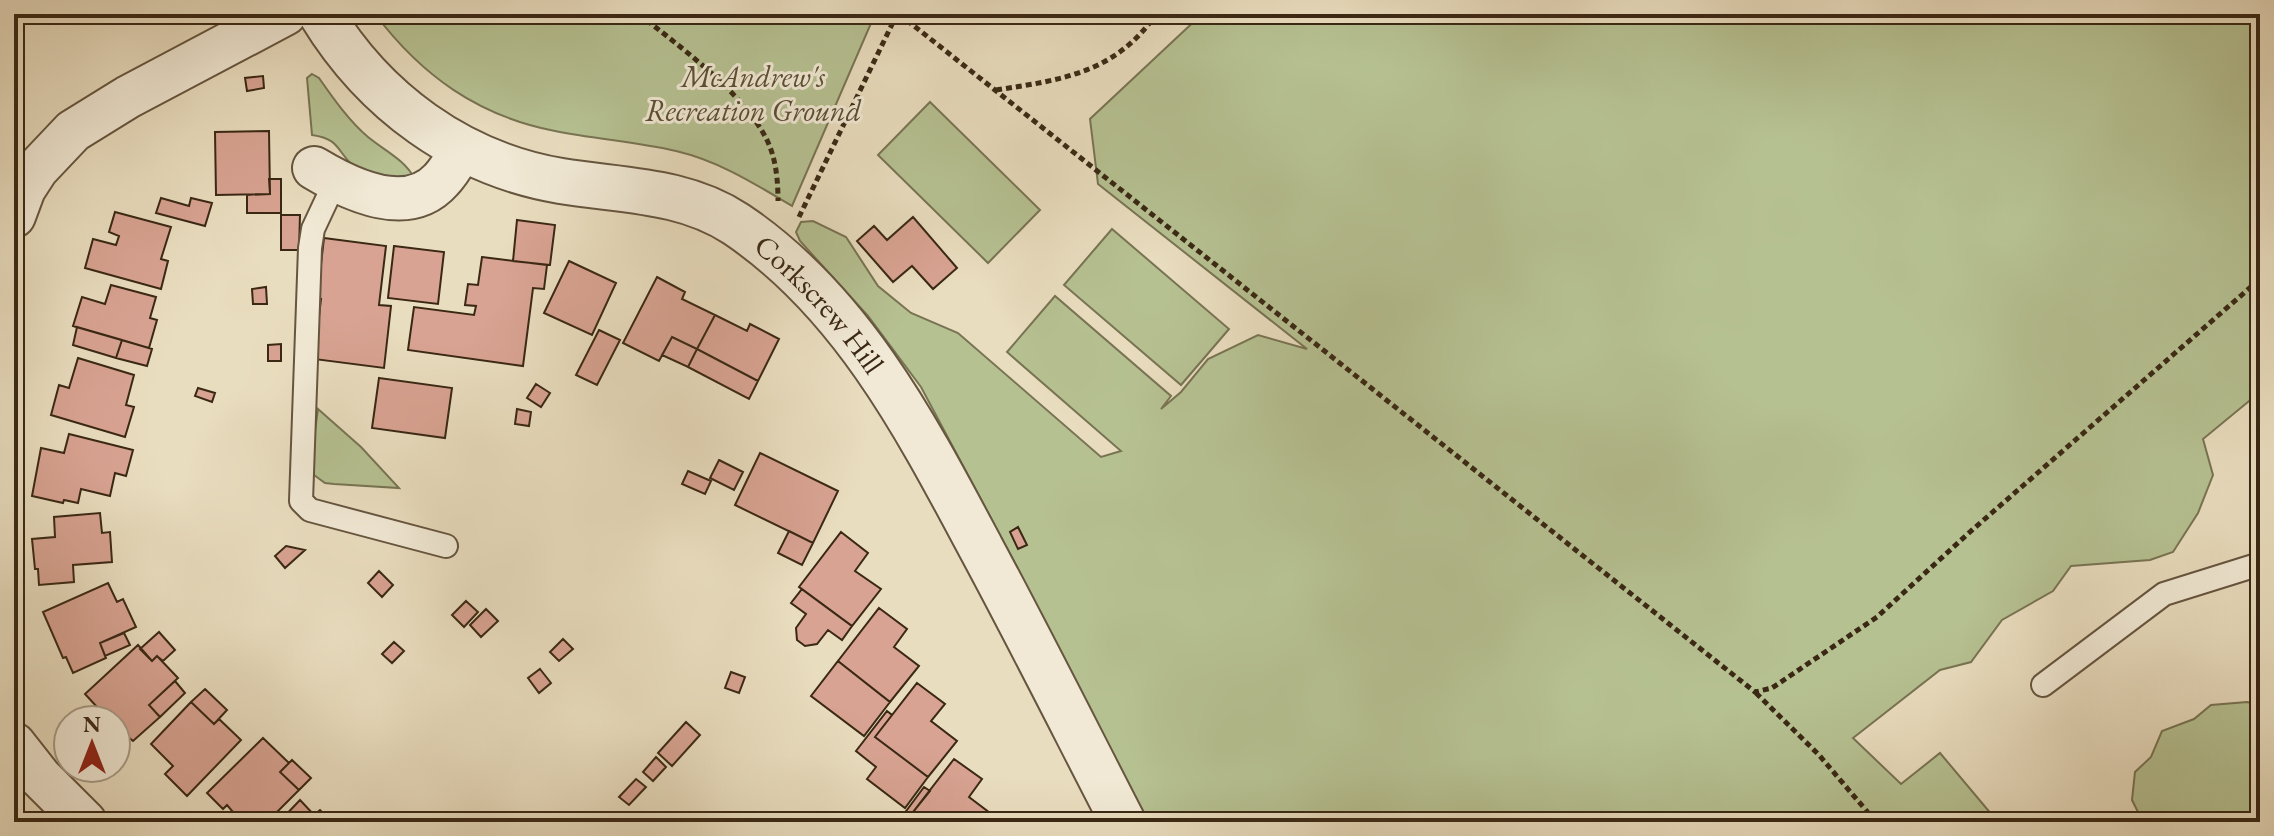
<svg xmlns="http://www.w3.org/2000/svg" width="2274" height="836" font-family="'EB Garamond',serif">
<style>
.green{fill:#b6c192;stroke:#787453;stroke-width:2}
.building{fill:#d8a392;stroke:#3a2814;stroke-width:2}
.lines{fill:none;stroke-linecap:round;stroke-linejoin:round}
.service-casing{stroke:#66553f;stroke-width:26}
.minor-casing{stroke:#66553f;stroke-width:46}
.tertiary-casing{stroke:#66553f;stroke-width:48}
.path{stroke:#3a2814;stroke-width:5;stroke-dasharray:6 4;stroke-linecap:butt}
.service{stroke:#f1e9d5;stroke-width:22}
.minor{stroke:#f1e9d5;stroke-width:42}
.tertiary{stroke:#f1e9d5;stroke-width:44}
.labels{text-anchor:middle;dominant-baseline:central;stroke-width:6;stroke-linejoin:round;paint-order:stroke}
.park-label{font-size:30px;font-style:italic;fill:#594e34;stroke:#f1e9d5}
.street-label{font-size:30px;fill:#3a2814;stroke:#f1e9d5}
</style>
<rect width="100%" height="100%" fill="#e9ddbf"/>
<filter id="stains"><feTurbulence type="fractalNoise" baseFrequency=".0025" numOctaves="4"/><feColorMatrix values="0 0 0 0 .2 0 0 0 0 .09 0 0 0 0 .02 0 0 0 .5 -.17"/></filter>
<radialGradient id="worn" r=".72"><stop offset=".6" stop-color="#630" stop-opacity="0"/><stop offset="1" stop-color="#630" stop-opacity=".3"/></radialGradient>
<path class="green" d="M 375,14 L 875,14 L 792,206 C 755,184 719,161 676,151 C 636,142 595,139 555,131 C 478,116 422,76 375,14 Z
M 1202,14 L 2260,14 L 2260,392 L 2203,439 L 2213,475 L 2198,513 L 2173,552 L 2150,560 L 2071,566 L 2053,591 L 2002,620 L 1971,662 L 1940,670 L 1853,738 L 1901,784 L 1940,753 L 1998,822 L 1139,822 L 1017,567 L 921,387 L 868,316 L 800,241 L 796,232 L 801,222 L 813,221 L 846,237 L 878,286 L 911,313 L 958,333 L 1101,457 L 1121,451 L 1007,352 L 1055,296 L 1171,396 L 1161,409 L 1181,392 L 1208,359 L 1258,335 L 1307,349 L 1098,184 L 1090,119 Z
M 312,74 L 319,78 C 333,98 349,121 368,137 C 385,151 404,159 415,179 C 403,184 361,174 352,165 C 336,149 339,139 312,135 L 307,78 Z
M 930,102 L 1040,210 L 988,263 L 878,155 Z
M 1112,229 L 1229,329 L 1181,385 L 1064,285 Z
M 318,409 L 361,447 L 399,488 L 334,484 L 325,483 L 314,475 L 311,460 Z
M 2247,702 L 2260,705 L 2260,822 L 2143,822 L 2132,800 L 2135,772 L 2151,757 L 2162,731 L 2194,719 L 2211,705 Z"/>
<path class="building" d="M 263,76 L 264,88 L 247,91 L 245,78 Z
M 269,131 L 270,194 L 216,195 L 215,132 Z
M 269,179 L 281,179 L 281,213 L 247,213 L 247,195 L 270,194 Z
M 161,198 L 189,206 L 191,198 L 212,203 L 205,226 L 156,213 Z
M 115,212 L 171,227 L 161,259 L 168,261 L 161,289 L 85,268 L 93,239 L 116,245 L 119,236 L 109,232 Z
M 281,215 L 300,215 L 299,250 L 281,250 Z
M 913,217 L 957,268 L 933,289 L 912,266 L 893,282 L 857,241 L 874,226 L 887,240 Z
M 517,220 L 555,225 L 550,265 L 513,261 Z
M 324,238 L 386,246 L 379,305 L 391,306 L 384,368 L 314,359 L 321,299 L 317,299 Z
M 394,246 L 444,252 L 438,304 L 388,298 Z
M 482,257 L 547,265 L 544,289 L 533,288 L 523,366 L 408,350 L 414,307 L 474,315 L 476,306 L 465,305 L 468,284 L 478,285 Z
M 569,261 L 616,283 L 592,335 L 544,313 Z
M 657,277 L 685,292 L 682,299 L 715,315 L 697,349 L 672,337 L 659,361 L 623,343 Z
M 111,285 L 156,297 L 150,318 L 157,320 L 149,348 L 73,326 L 82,297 L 105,304 Z
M 266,287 L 267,304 L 253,304 L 252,289 Z
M 715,315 L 747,331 L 750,324 L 779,339 L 758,381 L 697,349 Z
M 77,327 L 122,340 L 116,358 L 73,345 Z
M 599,330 L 620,340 L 597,385 L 576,375 Z
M 672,337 L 697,349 L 688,367 L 662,355 Z
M 122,340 L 152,349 L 147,366 L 116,358 Z
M 281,344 L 281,361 L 268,361 L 268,345 Z
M 697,349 L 758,381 L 749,399 L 688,367 Z
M 78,358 L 134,375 L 126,405 L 134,407 L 125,437 L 51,415 L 59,385 L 69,388 Z
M 379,378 L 452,388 L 445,438 L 372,428 Z
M 536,384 L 550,393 L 541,407 L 527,398 Z
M 198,388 L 215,393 L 212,402 L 195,396 Z
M 517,409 L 531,412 L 529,426 L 515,424 Z
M 69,434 L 133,450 L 126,476 L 115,473 L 110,496 L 81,489 L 78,503 L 64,500 L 63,503 L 32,496 L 41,448 L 64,453 Z
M 760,453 L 838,491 L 813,543 L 735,505 Z
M 719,460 L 743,472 L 734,490 L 710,478 Z
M 688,471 L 711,481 L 705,494 L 682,484 Z
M 100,513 L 102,533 L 110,532 L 112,562 L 73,565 L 74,582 L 39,585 L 38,569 L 35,569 L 32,539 L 55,537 L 54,517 Z
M 1018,527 L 1027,545 L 1018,549 L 1010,532 Z
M 789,531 L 813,543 L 802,565 L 778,553 Z
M 841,532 L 868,553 L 855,571 L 881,589 L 852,626 L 799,587 Z
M 286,546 L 305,550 L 285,568 L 275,556 Z
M 379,571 L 393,585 L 382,597 L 368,583 Z
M 108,583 L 117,602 L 123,599 L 136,627 L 100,643 L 106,658 L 73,673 L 66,657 L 63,658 L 43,612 Z
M 802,589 L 852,626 L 842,640 L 828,630 L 817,644 L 805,646 L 797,640 L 796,628 L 806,614 L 791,603 Z
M 466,601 L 478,612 L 464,627 L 452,615 Z
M 879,608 L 907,629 L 894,647 L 919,666 L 890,702 L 838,661 Z
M 486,609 L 498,621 L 481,637 L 470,625 Z
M 159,632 L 175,650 L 163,661 L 157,656 L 152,661 L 140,649 Z
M 124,633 L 130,645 L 105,656 L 100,643 Z
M 563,639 L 573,649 L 559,661 L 550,652 Z
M 394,642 L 404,651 L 392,663 L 382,654 Z
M 138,645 L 152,661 L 157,656 L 178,678 L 149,705 L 160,717 L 133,741 L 116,727 L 116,720 L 109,720 L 85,694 Z
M 838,661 L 890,702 L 864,736 L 811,696 Z
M 540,669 L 551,683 L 539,693 L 528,678 Z
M 731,672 L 745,677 L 739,693 L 725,688 Z
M 175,681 L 185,693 L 160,717 L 149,705 Z
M 917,683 L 945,704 L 931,721 L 957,741 L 928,777 L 875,737 Z
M 205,689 L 227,710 L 214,724 L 191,702 Z
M 191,702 L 214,724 L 219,719 L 241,740 L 187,796 L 165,774 L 173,766 L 151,744 Z
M 887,711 L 892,715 L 875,737 L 928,777 L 905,808 L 867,779 L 876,767 L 856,751 Z
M 686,722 L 700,735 L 672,766 L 658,753 Z
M 263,738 L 289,763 L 280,772 L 299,790 L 267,822 L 224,822 L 233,812 L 227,805 L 223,809 L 207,793 Z
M 656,757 L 666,767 L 653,781 L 643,772 Z
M 954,759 L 982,779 L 969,797 L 994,816 L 990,822 L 925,822 L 913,812 Z
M 292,760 L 311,778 L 299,790 L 280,772 Z
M 636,779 L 646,787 L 629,805 L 619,797 Z
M 924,787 L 930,791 L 913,812 L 925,822 L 898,822 Z
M 300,800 L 314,815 L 320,810 L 332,822 L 279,822 Z"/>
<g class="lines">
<g class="service-casing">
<path id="service" d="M 336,180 L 313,229 L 310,248 L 301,501 L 310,510 L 446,546
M 2043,685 L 2164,594 L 2260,564"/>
</g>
<g class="minor-casing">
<path id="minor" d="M 314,168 C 349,189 407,218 441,180 C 450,171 456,159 462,149
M 14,216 L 24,189 L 37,169 L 73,131 L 128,97 L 285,14
M 14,744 L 40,777 L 85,822"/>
</g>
<g class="tertiary-casing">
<g id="tertiary">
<path id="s1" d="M 321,14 C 374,101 459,164 561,181 C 621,191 683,189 736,224 C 852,302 917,428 981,548 C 1030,639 1076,731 1123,822"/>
</g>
</g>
<path class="path" d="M 639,14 C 681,48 743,92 767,140 C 776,159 778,180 778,201
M 899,14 L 1755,692 L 1772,688 L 1877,617 L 1971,531 L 2260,279
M 996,90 C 1061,80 1116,73 1156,14
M 799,217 L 897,14
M 1756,693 L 1819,755 L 1876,822"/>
<use href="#service" class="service"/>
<use href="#minor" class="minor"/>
<use href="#tertiary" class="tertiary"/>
</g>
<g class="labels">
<g class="park-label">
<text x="753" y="76">McAndrew's<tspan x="753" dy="34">Recreation Ground</tspan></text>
</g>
<g class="street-label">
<text stroke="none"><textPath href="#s1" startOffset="600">Corkscrew Hill</textPath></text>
</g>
</g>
<rect width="2274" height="836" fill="none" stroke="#e9ddbf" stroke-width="48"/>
<rect x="16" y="16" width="2242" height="804" fill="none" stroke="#3a2814" stroke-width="4"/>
<rect x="24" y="24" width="2226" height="788" fill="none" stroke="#3a2814" stroke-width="2"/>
<g transform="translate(92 744)"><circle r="38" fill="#f1e9d5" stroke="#a89c88" stroke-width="2"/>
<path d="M0-6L14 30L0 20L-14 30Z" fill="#8f2418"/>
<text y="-12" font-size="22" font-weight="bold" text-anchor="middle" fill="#3a2814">N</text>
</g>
<rect width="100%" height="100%" filter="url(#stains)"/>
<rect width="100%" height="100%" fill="url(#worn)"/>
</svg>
